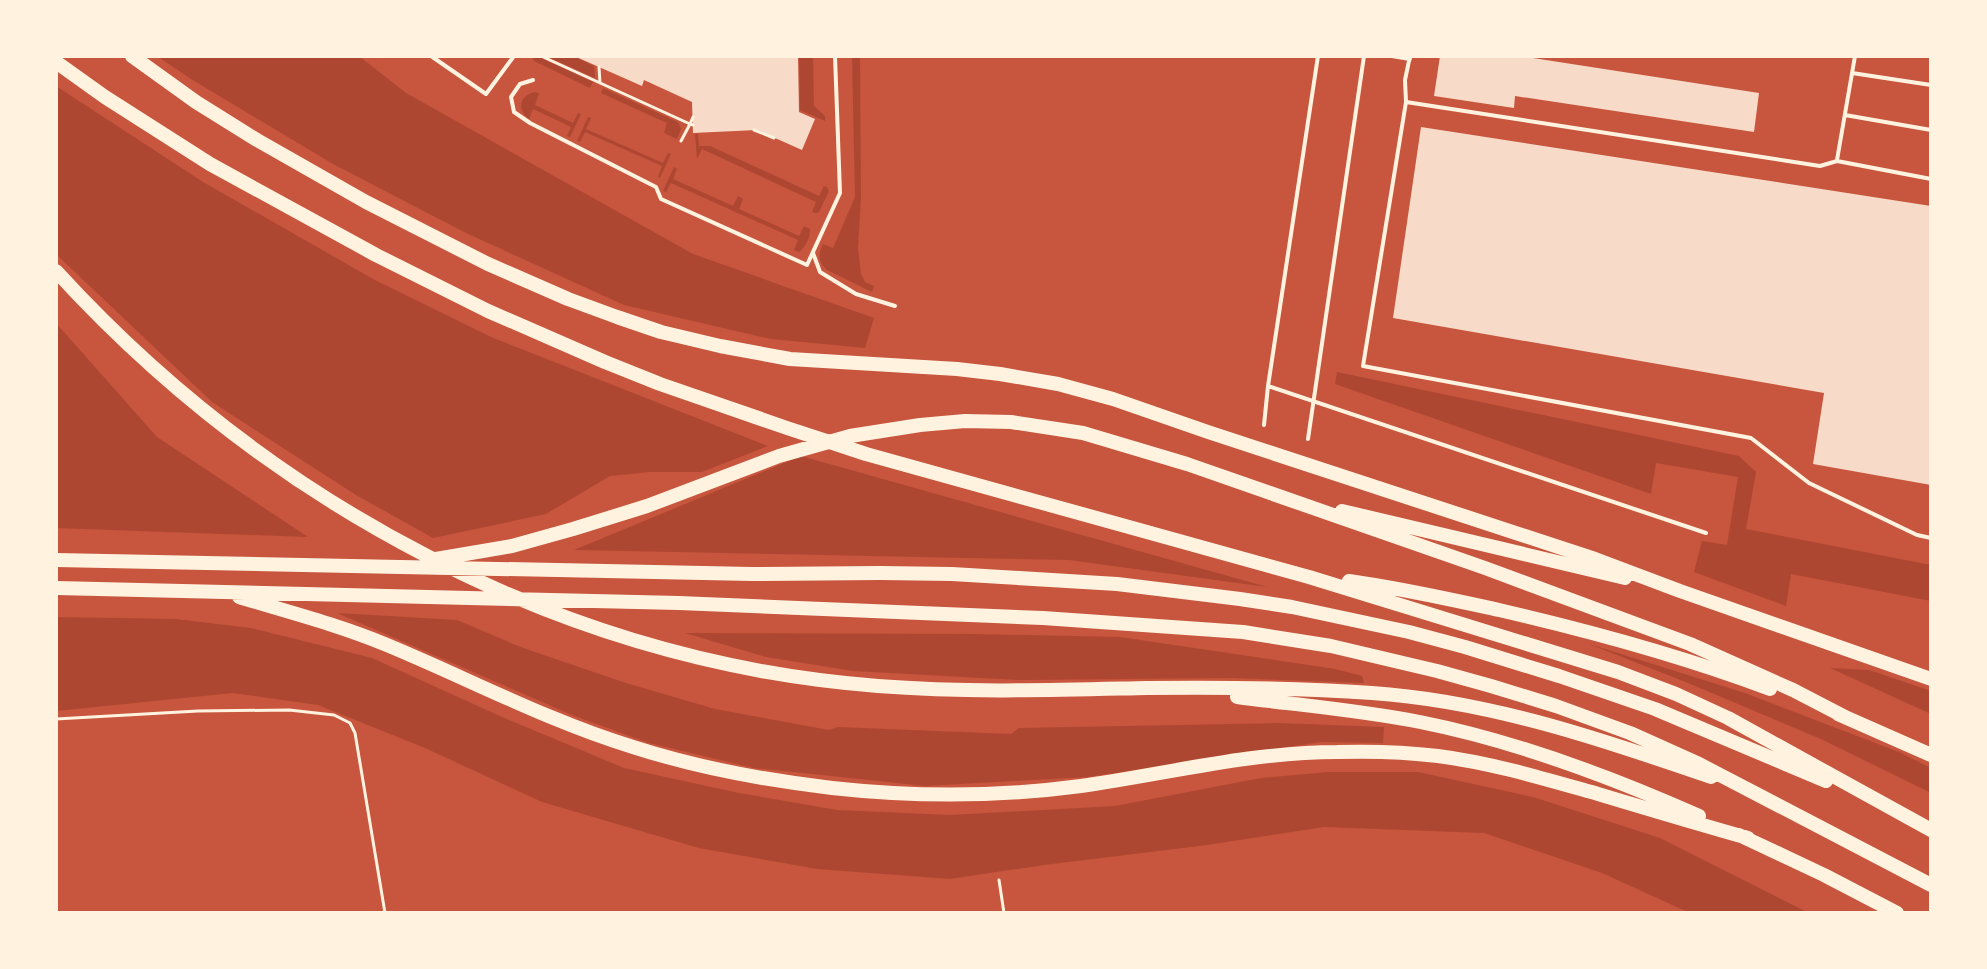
<svg xmlns="http://www.w3.org/2000/svg" width="1987" height="969" font-family="Raleway,sans-serif">
<style>
.green{fill:#ae4732}
.building{fill:#f7dbc8}
.lines{fill:none;stroke-linecap:round;stroke-linejoin:round}
.path{stroke:#fff3e0;stroke-width:3}
.service{stroke:#fff3e0;stroke-width:4}
.motorway{stroke:#fff3e0;stroke-width:14}
</style>
<rect width="100%" height="100%" fill="#c8553d"/>
<path class="green" d="M 157,56 L 359,56 L 406,93 L 693,254 L 874,318 L 865,348 L 771,339 L 624,305 L 466,233 L 333,164 L 191,79 Z
M 532,56 L 540,56 L 543,59 L 593,82 L 590,88 L 534,61 Z
M 546,56 L 573,56 L 594,66 L 595,78 Z
M 799,56 L 813,56 L 814,106 L 825,116 L 825,121 L 800,110 Z
M 852,56 L 860,56 L 861,197 L 858,248 L 861,274 L 865,282 L 874,286 L 872,292 L 827,270 C 818,262 818,255 823,244 L 833,248 L 855,197 Z
M 56,86 L 203,182 L 373,279 L 491,337 L 768,446 L 702,472 L 650,472 L 610,476 L 546,514 L 433,538 L 356,495 L 212,402 L 56,254 Z
M 603,88 L 678,122 L 681,129 L 677,139 L 664,133 L 667,123 L 601,93 Z
M 535,92 L 539,93 L 535,105 L 573,123 L 578,113 L 581,114 L 570,137 L 567,136 L 571,127 L 533,109 L 529,119 C 516,109 520,95 535,92 Z
M 588,117 L 591,118 L 586,129 L 663,163 L 668,153 L 671,154 L 660,178 L 658,177 L 662,166 L 585,132 L 580,142 L 577,141 Z
M 695,134 L 698,134 L 699,146 L 710,146 L 819,196 L 824,186 L 827,187 L 829,191 L 819,212 L 816,213 L 812,212 L 816,202 L 702,149 L 697,159 Z
M 674,167 L 677,169 L 673,179 L 733,206 L 738,196 L 743,199 L 739,209 L 799,236 L 804,226 L 810,229 C 811,236 805,248 799,252 L 794,250 L 798,240 L 671,183 L 666,192 L 663,191 Z
M 56,323 L 157,437 L 308,537 L 56,528 Z
M 1337,372 L 1739,456 L 1756,472 L 1746,529 L 1931,565 L 1931,601 L 1791,574 L 1786,606 L 1694,572 L 1702,541 L 1727,545 L 1738,477 L 1656,463 L 1651,494 L 1335,384 Z
M 801,456 L 1267,587 L 1069,560 L 574,550 Z
M 337,613 L 457,620 L 523,648 L 626,683 L 715,709 L 829,730 L 838,727 L 1011,734 L 1019,728 L 1279,723 L 1384,727 L 1383,743 L 1321,742 L 1088,777 L 925,786 L 754,768 L 649,743 L 572,715 Z
M 56,617 L 176,619 L 251,628 L 372,658 L 502,717 L 624,768 L 739,793 L 837,810 L 950,815 L 1115,806 L 1261,778 L 1329,772 L 1418,772 L 1533,797 L 1660,838 L 1809,913 L 1690,913 L 1602,873 L 1484,833 L 1324,827 L 1207,845 L 1044,865 L 950,879 L 817,869 L 699,848 L 542,802 L 425,748 L 318,705 L 233,693 L 56,711 Z
M 685,633 L 974,634 L 1120,637 L 1335,669 L 1362,676 L 1364,683 L 1231,678 L 1019,680 L 853,671 L 766,657 Z
M 1589,644 L 1745,693 L 1899,752 L 1931,768 L 1931,793 L 1821,739 L 1688,683 Z
M 1830,668 L 1869,670 L 1931,691 L 1931,714 Z"/>
<path class="building" d="M 574,56 L 676,56 L 680,58 L 680,56 L 798,56 L 799,112 L 815,119 L 802,150 L 757,130 L 693,133 L 692,102 L 644,80 L 642,86 Z
M 1440,56 L 1533,56 L 1533,58 L 1759,93 L 1754,132 L 1515,96 L 1514,108 L 1434,96 Z
M 1421,127 L 1931,206 L 1931,485 L 1813,464 L 1824,393 L 1393,318 Z"/>
<g class="lines">
<path class="path" d="M 541,56 L 690,124 L 693,117
M 599,67 L 600,83
M 754,130 L 774,138
M 681,141 L 690,124 L 693,125
M 56,719 L 198,711 L 289,710 L 334,715 L 350,723 L 355,733 L 385,913
M 999,880 L 1004,913"/>
<path class="service" d="M 431,56 L 486,94 L 514,56
M 1392,56 L 1410,59
M 1410,56 L 1405,80 L 1406,102 L 1363,366 L 1751,438 L 1809,483 L 1917,535 L 1931,538
M 1852,73 L 1931,85
M 533,80 L 520,84 L 511,97 L 514,112 L 530,123 L 656,187 L 661,199 L 807,265 L 840,193 L 835,56
M 1406,102 L 1820,166 L 1837,161 L 1931,179
M 1845,115 L 1931,130
M 1837,160 L 1855,56
M 813,253 L 820,272 L 856,294 L 895,306
M 1268,386 L 1706,533
M 1264,425 L 1268,386 L 1318,56
M 1308,439 L 1364,56"/>
<path class="motorway" d="M 132,56 L 196,102 L 257,140 L 366,202 L 488,264 L 568,299 L 617,317 L 661,332 L 720,346 L 790,359 L 957,369 L 1000,374 L 1058,384 L 1113,399 L 1208,432 L 1595,559 L 1680,591 L 1931,679
M 56,62 L 105,97 L 210,164 L 376,255 L 488,311 L 605,362 L 660,384 L 787,428 L 866,454 L 1309,577 L 1618,672 L 1676,694 L 1728,718 L 1931,830
M 56,271 C 268,503 562,662 878,686 C 968,693 1057,690 1147,688 C 1222,687 1297,688 1372,693 C 1489,701 1601,739 1711,777
M 1342,511 L 1625,578
M 56,560 L 752,574 L 880,573 L 952,574 L 1117,584 L 1240,599 L 1292,607 L 1409,632 L 1465,647 L 1559,676 L 1655,709 L 1826,781
M 430,560 L 512,546 L 573,529 L 647,506 L 779,456 L 850,436 L 920,425 L 965,421 L 1011,422 L 1083,433 L 1187,464 L 1485,568 L 1690,644 L 1793,690 L 1847,718
M 1349,581 C 1400,588 1449,599 1499,610 C 1590,631 1682,656 1770,689
M 56,588 L 679,603 L 1043,618 L 1243,632 L 1331,646 L 1437,671 L 1491,686 L 1556,706 L 1630,733 L 1699,764 L 1931,885
M 239,597 C 289,612 339,625 387,645 C 469,679 548,721 633,747 C 698,768 764,780 832,788 C 914,797 999,797 1081,786 C 1166,774 1251,752 1337,752 C 1370,751 1405,752 1438,756 C 1492,763 1545,779 1598,794 C 1648,809 1698,824 1748,838
M 1237,697 C 1298,705 1359,710 1420,722 C 1516,741 1609,776 1699,816
M 1838,714 L 1931,755
M 1739,835 L 1824,875 L 1897,913"/>
</g>
<rect width="1987" height="969" fill="none" stroke="#fff3e0" stroke-width="116"/>
</svg>
